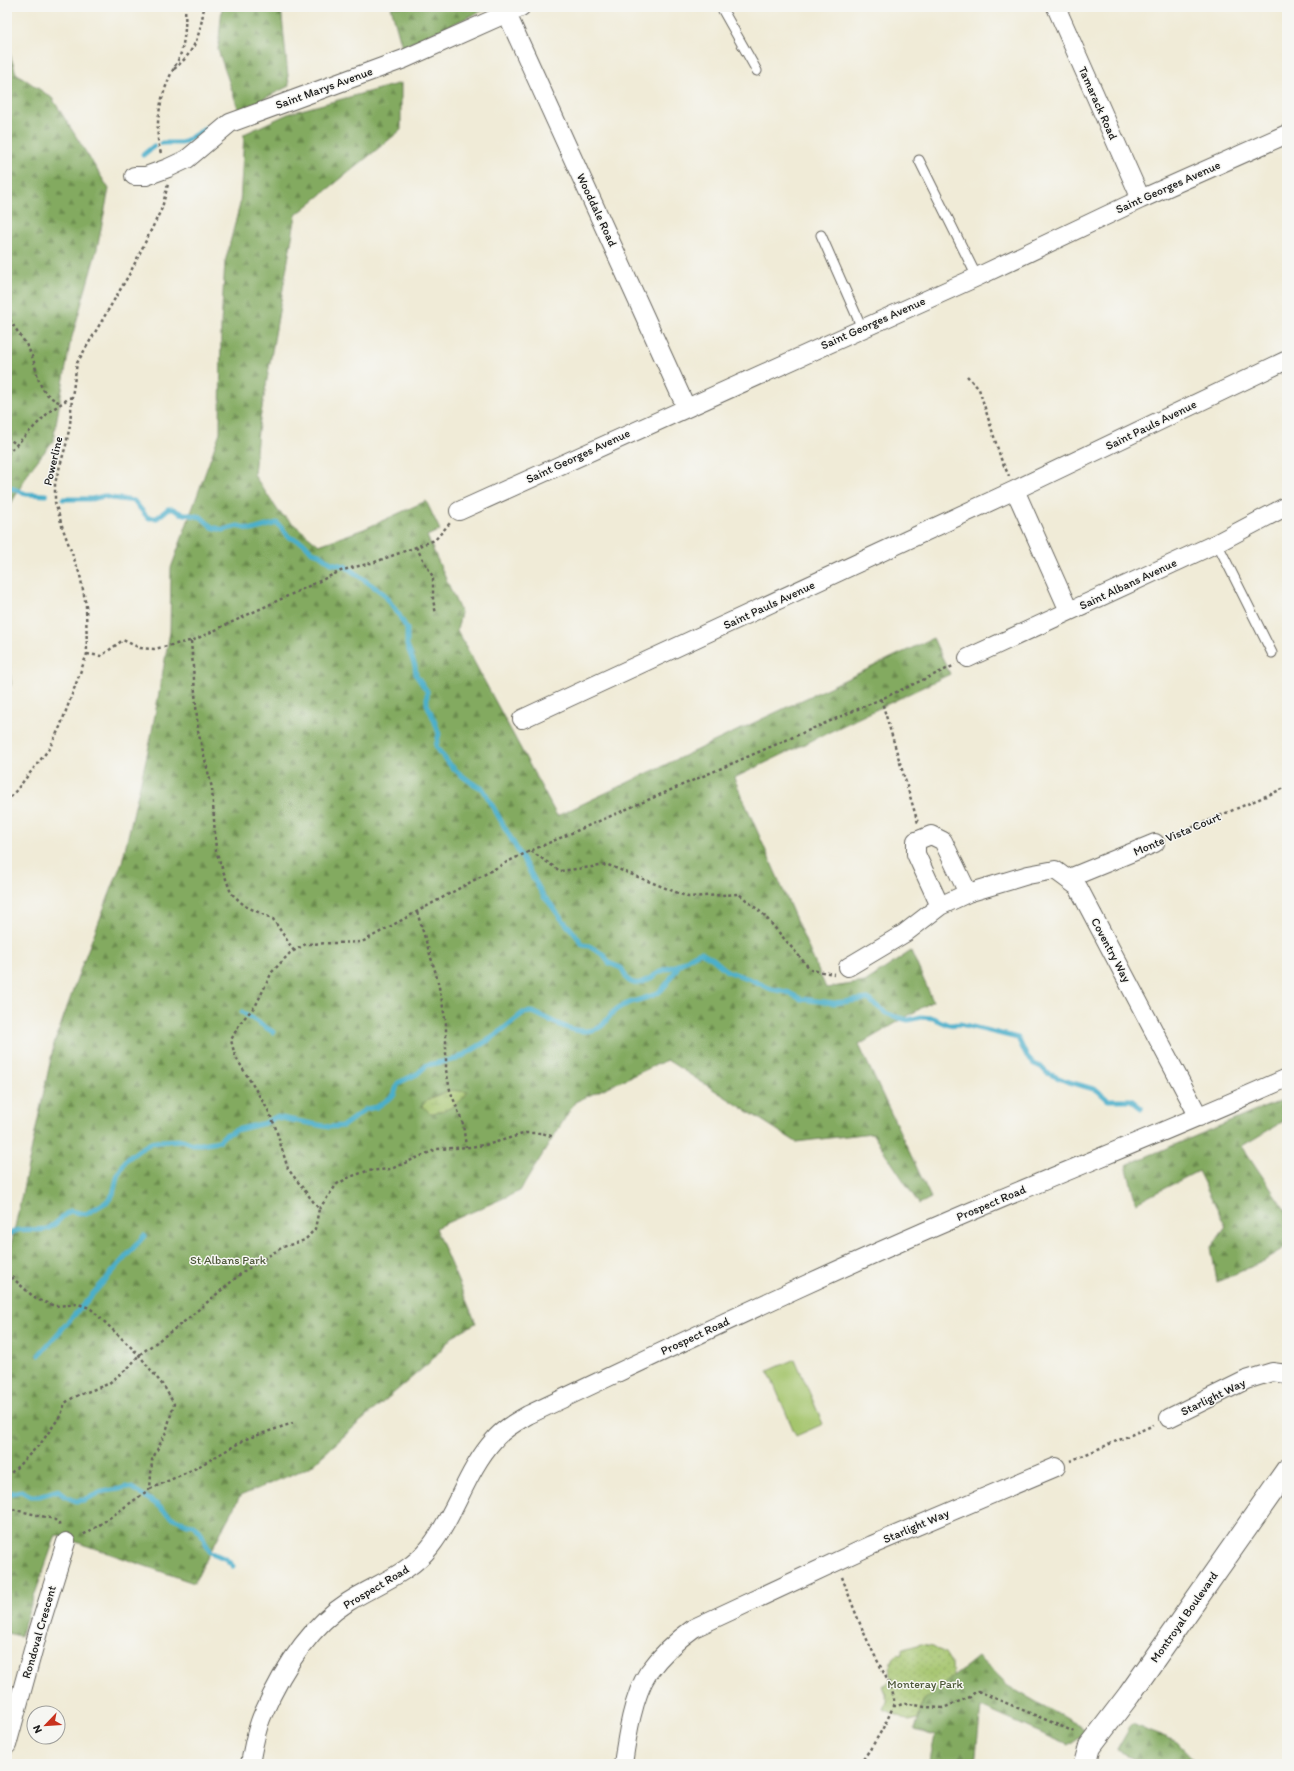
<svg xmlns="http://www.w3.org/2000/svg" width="1294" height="1771" font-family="Itim,sans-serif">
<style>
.grass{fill:url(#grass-dots);stroke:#607044}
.forest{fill:url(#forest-firs);stroke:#50633e}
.wetland{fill:url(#wetland-marsh);stroke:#607044}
.pitch{fill:#a4c46c;stroke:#607044}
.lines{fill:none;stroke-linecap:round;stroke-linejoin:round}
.stream{stroke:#4bafca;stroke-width:5}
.service-casing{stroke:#66645d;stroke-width:11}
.minor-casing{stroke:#66645d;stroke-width:20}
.tertiary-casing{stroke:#66645d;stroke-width:24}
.path{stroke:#66645d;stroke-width:2.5;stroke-dasharray:3 3;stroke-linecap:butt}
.service{stroke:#fff;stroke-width:9}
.minor{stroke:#fff;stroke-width:18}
.tertiary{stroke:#fff;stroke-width:22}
.labels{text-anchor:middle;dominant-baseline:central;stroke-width:3;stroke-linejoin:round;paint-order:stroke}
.street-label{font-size:12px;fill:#1c1c1c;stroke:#f6f6f2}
.park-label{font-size:12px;fill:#4c5738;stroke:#f6f6f2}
</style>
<defs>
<pattern id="grass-dots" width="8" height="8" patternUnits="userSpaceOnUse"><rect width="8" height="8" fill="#a4c46c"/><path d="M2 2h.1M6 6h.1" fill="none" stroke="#8da85d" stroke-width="1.8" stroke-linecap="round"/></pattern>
<pattern id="forest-firs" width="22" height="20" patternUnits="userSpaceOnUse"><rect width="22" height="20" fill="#83aa60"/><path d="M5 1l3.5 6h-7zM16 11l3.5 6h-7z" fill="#6a8a4e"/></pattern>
<pattern id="wetland-marsh" width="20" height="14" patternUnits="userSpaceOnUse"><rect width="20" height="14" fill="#a4c46c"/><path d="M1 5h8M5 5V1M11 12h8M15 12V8" fill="none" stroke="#8da85d"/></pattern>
</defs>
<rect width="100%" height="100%" fill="#f6f6f2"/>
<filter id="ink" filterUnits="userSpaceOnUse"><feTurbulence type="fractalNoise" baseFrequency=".025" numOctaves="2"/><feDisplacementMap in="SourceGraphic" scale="8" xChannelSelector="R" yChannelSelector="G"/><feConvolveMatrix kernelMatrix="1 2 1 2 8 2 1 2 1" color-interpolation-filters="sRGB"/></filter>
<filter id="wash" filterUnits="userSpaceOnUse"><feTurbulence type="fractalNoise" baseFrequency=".012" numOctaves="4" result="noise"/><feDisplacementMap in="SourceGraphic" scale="16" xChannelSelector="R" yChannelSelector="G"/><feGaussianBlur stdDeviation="0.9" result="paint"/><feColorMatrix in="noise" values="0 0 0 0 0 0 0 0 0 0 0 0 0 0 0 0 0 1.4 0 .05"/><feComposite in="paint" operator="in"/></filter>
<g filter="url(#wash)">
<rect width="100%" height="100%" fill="#f0ebd7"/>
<path class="grass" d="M 921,1644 L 933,1646 L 945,1653 L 952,1664 L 953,1676 L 962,1700 L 918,1719 L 909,1721 L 884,1709 L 888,1701 L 882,1686 L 892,1681 C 889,1672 890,1662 897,1654 L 901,1655 L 903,1649 Z"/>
<path class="forest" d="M 222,7 L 281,7 L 289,86 L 239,111 L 218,50 Z
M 391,7 L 491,7 L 402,47 Z
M 7,45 L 16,73 L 52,98 L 109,189 L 97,249 L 70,344 L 53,441 L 30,470 L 7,511 Z
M 401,83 L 401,130 L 296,215 L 258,431 L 254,475 L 279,512 L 319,545 L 364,529 L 426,501 L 440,530 L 427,536 L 461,613 L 457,630 L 557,816 L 933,638 L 950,674 L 734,778 L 826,988 L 865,982 L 911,951 L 933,1001 L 859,1045 L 931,1198 L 919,1204 L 872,1133 L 796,1142 L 667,1060 L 575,1102 L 520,1191 L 435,1228 L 476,1323 L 454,1335 L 430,1362 L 354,1427 L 310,1467 L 240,1496 L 194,1583 L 56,1535 L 20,1636 L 7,1633 L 7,1264 L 54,1044 L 82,965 L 122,862 L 150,742 L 170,632 L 171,568 L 220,432 L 221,323 L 225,262 L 240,204 L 244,134 L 290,113 Z
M 7,628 L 11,685 L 7,688 Z
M 1287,1098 L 1287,1119 L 1242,1146 L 1285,1210 L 1287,1209 L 1287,1247 L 1264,1261 L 1217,1282 L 1211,1247 L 1226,1227 L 1198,1171 L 1136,1203 L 1126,1165 Z
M 978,1657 L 1008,1686 L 1088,1731 L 1068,1745 L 981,1707 L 975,1764 L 929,1764 L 935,1736 L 915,1730 L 923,1701 Z
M 1132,1724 L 1176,1741 L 1198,1764 L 1146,1764 L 1117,1750 Z"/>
<path class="wetland" d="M 450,1090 L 468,1092 C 459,1105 446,1112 430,1113 L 422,1106 L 427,1100 Z"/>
<path class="pitch" d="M 795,1359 L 823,1424 L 796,1436 L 768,1371 Z"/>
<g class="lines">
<path class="stream" d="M 162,143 L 182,143 L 207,128 L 213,129
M 143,155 L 154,146
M 7,486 L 26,494 L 46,495
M 63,499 L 92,499 L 104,496 L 111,498 L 134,501 L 148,518 L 157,518 L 168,509 L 173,509 L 180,513 L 201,517 L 212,527 L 223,530 L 238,526 L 252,530 L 277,523 L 289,537 L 304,543 L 312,552 L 319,554 L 331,563 L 345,566 L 384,594 L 399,615 L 407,629 L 407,645 L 415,666 L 416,675 L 427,691 L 427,704 L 435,722 L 439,734 L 436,746 C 448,766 463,779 483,789 L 544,897 C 551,903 555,911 560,917 C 568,926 576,934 583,945 L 589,946 L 604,955 L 609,963 L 621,968 C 624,971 625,976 627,979 C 638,991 654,974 662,971 C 667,968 674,967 680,964 C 687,960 693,954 701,952 L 713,959 L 727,971 L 752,980 L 771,989 L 787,992 L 801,999 L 834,1003 L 868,999 L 886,1013 L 896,1017 L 908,1020 L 921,1017 L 933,1018 L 949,1025 L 960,1024 L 1018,1038 L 1026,1055 L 1034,1064 L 1041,1067 L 1047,1073 L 1066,1081 L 1097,1090 L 1108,1100 L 1131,1100 L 1141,1108
M 242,1012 L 273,1032
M 7,1237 C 9,1235 12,1232 15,1231 C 21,1228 38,1231 47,1229 C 57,1225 61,1216 70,1211 L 86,1214 L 108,1201 L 113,1194 L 118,1174 L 126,1160 L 139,1150 L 151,1143 L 159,1141 L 183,1140 L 193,1144 L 201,1144 L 219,1141 L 225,1135 L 236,1130 L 265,1123 L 276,1117 L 329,1127 L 343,1126 L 366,1109 L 377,1107 L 394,1095 L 398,1083 L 417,1074 L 427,1065 L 457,1059 L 492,1038 L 523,1013 L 531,1012 L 535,1013 C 550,1020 571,1032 586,1031 C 608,1029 604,1018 617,1009 C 629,1000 650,999 659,992 C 668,985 673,974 679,965
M 39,1355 L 144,1236
M 7,1494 L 21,1491 L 31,1496 L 39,1496 L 59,1490 L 64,1496 L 76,1501 L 84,1500 L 104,1491 L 120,1489 L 125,1487 L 132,1488 L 156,1504 L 171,1517 L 187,1524 L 193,1525 L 200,1531 L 210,1552 L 226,1559 L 233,1566"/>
</g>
</g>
<g filter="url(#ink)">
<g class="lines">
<g class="service-casing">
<path id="service" d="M 721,7 L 757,71
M 919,160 L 977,277
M 821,235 L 862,328
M 1217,543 L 1272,653"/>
</g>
<g class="minor-casing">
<path id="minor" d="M 1056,7 L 1141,199
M 507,14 L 686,407
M 134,176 L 146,176 L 168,168 L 187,159 L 230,123 L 404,59 L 521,7
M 1015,490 L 1069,611
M 459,511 L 977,277 L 1141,199 L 1287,134
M 968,658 L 1217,543 L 1287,506
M 522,719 L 1015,490 L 1287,360
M 1067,879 L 1155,843
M 940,906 L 916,854 L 916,841 L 931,835 L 943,841 L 968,893
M 848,967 L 905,933 L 940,906 L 968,893 L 1028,875 L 1055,870 L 1078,887 L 1199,1117
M 1169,1418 L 1246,1380 L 1272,1372 L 1287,1374
M 7,1745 L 38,1632 L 66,1542
M 250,1764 C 253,1748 256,1729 263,1714 C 281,1673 309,1627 348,1602 C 376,1584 409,1574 430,1547 C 456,1514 466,1471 494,1440 C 503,1429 516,1422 528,1415 C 681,1343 834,1269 991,1203 C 1090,1161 1189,1122 1287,1078
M 623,1764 C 627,1736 633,1696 648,1673 C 661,1655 677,1640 694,1628 L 872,1545 L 1056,1467"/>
</g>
<g class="tertiary-casing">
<path id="tertiary" d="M 1085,1764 L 1090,1746 L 1129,1695 L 1287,1470"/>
</g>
<path class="path" d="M 174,69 C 196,51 200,34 204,7
M 161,153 C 154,135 159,102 167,84 C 170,74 176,65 180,56 C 185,40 186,23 185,7
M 7,314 C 12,326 22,336 28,348 C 41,370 32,391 61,403
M 967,376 L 979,389 L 1001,459 L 1009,476
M 7,437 L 17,445
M 7,454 L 50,411 L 71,397
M 416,547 L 433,577 L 433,600 L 436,614
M 191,641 L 198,731 L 212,788 L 216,851 L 231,893 L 245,906 L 273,919 L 294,951
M 87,654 L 101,656 L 123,640 L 140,648 L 154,649 L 194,640 L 343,570 L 375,562 L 435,540 L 450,523
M 881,699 L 918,823
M 7,802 L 49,749 L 60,727 L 87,654 L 86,605 L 80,575 L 63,529 L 55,502 L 55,483 L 66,445 L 70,425 L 72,397 L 77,363 L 130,273 L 162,208 L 168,184
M 1170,837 L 1287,787
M 531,851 L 560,871 L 608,865 L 688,897 L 739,894 L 763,914 L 811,970 L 834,974
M 417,912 L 436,974 L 441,996 L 446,1024 L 446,1070 L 450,1090 L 463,1124 L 466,1147
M 319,1209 L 337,1184 L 350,1177 L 367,1171 L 391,1169 L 437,1149 L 470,1147 L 490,1144 L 526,1133 L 542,1133 L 554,1137
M 7,1273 L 36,1299 L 55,1306 L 78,1304 L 90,1308 L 139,1355 L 165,1388 L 174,1404 L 166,1432 L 152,1460 L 150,1489 L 98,1526 L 81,1536
M 1070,1461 L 1154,1425
M 7,1477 L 41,1443 L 61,1415 L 65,1403 L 74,1397 L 108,1384 L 130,1366 L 139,1355 L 185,1321 L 244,1271 L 283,1247 L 305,1240 L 315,1229 L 319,1209 L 288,1169 L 275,1126 L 268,1110 L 235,1056 L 231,1040 L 240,1023 L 256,1005 L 272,972 L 290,953 L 306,944 L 362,942 L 507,862 L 530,851 L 881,699 L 955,665
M 150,1489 L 196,1468 L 246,1439 L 293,1423
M 7,1508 L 54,1519 L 59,1524 L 60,1527
M 842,1577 C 851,1601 860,1626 872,1650 C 878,1663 893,1687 894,1700 C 894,1713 868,1755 859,1764
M 893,1706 L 897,1706 L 905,1703 L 925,1707 L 943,1708 L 970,1697 L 974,1693 L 978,1691 L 1077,1733"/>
<use href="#service" class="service"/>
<use href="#minor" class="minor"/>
<use href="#tertiary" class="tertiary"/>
</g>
</g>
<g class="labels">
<g class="street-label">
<text transform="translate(324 88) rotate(-20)">Saint Marys Avenue</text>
<text transform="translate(1098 103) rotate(66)">Tamarack Road</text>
<text transform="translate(1168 187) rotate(-24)">Saint Georges Avenue</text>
<text transform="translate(597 210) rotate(65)">Wooddale Road</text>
<text transform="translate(873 323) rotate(-24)">Saint Georges Avenue</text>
<text transform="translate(1151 425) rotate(-26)">Saint Pauls Avenue</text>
<text transform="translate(578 456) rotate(-25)">Saint Georges Avenue</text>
<text transform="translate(53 461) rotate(-77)">Powerline</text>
<text transform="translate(1128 584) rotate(-25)">Saint Albans Avenue</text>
<text transform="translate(769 605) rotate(-25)">Saint Pauls Avenue</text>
<text transform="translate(1177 834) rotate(-23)">Monte Vista Court</text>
<text transform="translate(1111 950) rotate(62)">Coventry Way</text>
<text transform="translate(991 1203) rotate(-23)">Prospect Road</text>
<text transform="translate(695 1336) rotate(-25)">Prospect Road</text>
<text transform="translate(1213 1397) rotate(-26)">Starlight Way</text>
<text transform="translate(916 1526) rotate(-23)">Starlight Way</text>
<text transform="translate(376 1587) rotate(-31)">Prospect Road</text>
<text transform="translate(1184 1617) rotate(-55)">Montroyal Boulevard</text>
<text transform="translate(39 1632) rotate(-74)">Rondoval Crescent</text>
</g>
<g class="park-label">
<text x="228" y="1260">St Albans Park</text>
<text x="925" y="1684">Monteray Park</text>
</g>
</g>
<rect width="1294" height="1771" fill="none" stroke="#f6f6f2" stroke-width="24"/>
<g transform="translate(46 1725) rotate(245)"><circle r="19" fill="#f6f6f2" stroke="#9f9f9c"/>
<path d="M0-3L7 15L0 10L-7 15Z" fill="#c8321e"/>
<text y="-6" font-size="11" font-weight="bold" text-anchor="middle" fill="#1c1c1c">N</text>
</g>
</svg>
